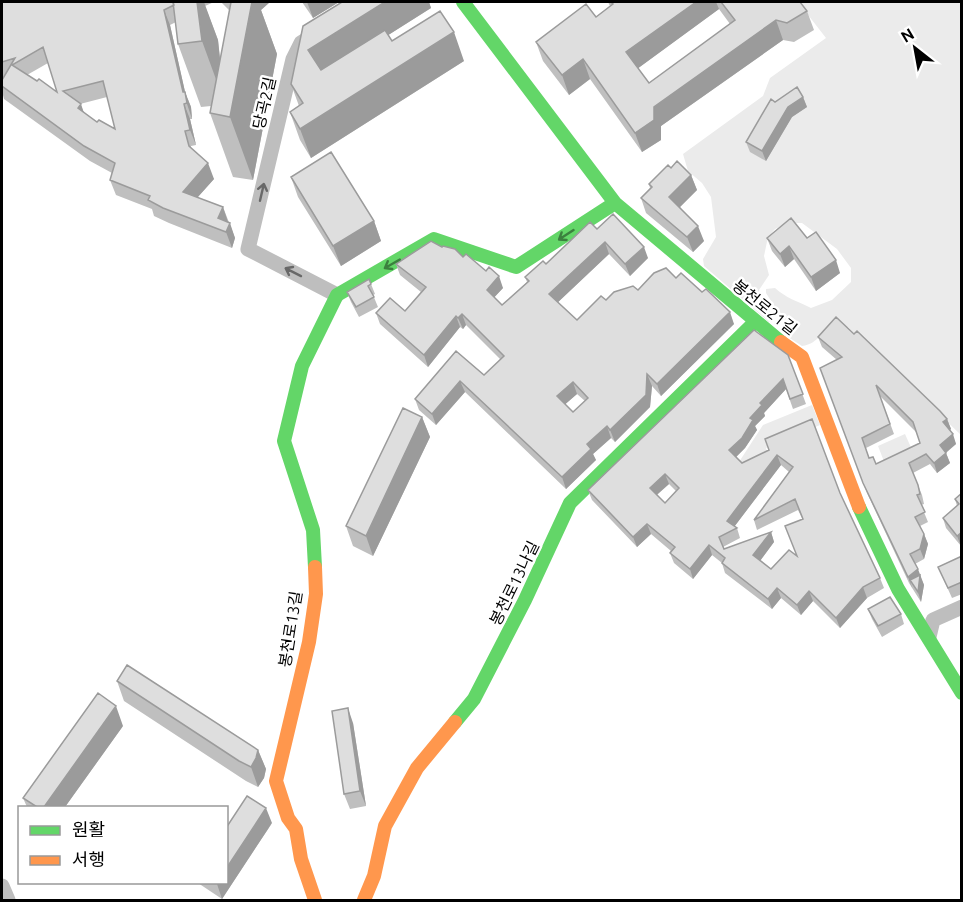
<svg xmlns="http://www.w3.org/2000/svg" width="963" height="902" font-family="Ubuntu,'Noto Sans KR',sans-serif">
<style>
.green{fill:#ebebeb}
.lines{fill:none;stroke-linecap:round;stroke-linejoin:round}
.street{stroke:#bebebe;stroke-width:15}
.fast{stroke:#63d668;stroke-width:14}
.slow{stroke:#ff974d;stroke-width:14}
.wall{fill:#bfbfbf;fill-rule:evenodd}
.shaded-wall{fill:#9b9b9b}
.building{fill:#dedede;stroke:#9b9b9b;stroke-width:1.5;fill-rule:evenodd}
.oneway{stroke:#686868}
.oneway2{stroke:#3b803e}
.labels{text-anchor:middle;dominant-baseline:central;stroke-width:5;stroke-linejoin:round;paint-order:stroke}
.street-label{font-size:16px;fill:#000;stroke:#fff}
</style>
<rect width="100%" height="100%" fill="#fff"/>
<path class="green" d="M 798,2 L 961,2 L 961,435 L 848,327 C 822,322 822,344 802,346 L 785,335 L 780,315 L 766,293 L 766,289 L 775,288 C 786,298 797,301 811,308 L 832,300 L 851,282 L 851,268 L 837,249 L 802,223 L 788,223 L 775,229 L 768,237 L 764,256 L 769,275 L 759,290 L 773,317 L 769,322 L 704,266 L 703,259 L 716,237 L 711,197 L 702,183 L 688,171 L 683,154 L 763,96 L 770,78 L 826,38 Z
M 812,405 L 820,425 L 766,448 L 768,454 L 740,465 L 739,462 L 763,425 Z
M 905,434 L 913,452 L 885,464 L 878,446 Z"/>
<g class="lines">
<path class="street" d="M 314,35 L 301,43 L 293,59 L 248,249 L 337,295
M 929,637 L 933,620 L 962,607
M 2,886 L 8,900"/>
<path class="fast" d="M 463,2 L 615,203 L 781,342
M 859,507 L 898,589 L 962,693
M 315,567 L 313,530 L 284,441 L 302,366 L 337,295 L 434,239 L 516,267 L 615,203
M 455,722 L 474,699 L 525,600 L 570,503 L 755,322"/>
<path class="slow" d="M 781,342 L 802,357 L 859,507
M 315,567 L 316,594 L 309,642 L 276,781 L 288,818 L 296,829 L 301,859 L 315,900
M 364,900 L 374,876 L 385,826 L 417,768 L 455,722"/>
</g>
<path class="wall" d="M 2,2 L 214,2 L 205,6 L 218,40 L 220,61 L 230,11 L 221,2 L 270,2 L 261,10 L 277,54 L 253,180 L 233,177 L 210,113 L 211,106 L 201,107 L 178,44 L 176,22 L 170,25 L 185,92 L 191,107 L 192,119 L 190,119 L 196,145 L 191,146 L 191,148 L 214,179 L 197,198 L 223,207 L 235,238 L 232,248 L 169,223 L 154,216 L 152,209 L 116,195 L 110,180 L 112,173 L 90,161 L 4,99 L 2,91 ZM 48,63 L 57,92 L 27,75 ZM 107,97 L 115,129 L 97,122 L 84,113 L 80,104 Z
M 302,2 L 339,2 L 313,18 Z
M 342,2 L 429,2 L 431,8 L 388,35 L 392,41 L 464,61 L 311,158 L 300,140 L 290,112 L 299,106 L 291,84 Z
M 608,2 L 800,2 L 807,11 L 814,30 L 794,42 L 783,40 L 661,126 L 661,140 L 642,152 L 590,79 L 569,95 L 543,61 L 536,42 L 596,17 L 610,6 ZM 719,9 L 730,24 L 649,83 L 638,68 Z
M 803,97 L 807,107 L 792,117 L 766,161 L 750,152 L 746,142 L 775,102 Z
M 671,168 L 691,175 L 697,190 L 680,207 L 704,241 L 693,252 L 646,213 L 641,198 L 650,188 L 649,184 Z
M 291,177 L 374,221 L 381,241 L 341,266 L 298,197 Z
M 597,229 L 648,258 L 630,276 L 609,254 L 558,302 L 577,320 L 606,300 L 676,278 L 734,324 L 661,396 L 652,386 L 650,407 L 615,442 L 611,438 L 593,454 L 596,460 L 566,489 L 465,392 L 436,425 L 419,410 L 415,399 L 456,351 L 484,375 L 501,360 L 466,325 L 463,329 L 460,327 L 428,367 L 380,324 L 376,313 L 405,311 L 421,292 L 400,275 L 396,264 L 442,247 L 463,257 L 503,288 L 494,297 L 502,305 L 527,282 L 525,277 ZM 577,394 L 585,401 L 573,412 L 565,404 Z
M 767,238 L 807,238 L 840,273 L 816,291 L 794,259 L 785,267 L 772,251 Z
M 371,284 L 375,294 L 373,295 L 378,307 L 359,317 L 351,302 L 347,292 Z
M 818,337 L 947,419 L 951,429 L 950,430 L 956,444 L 946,453 L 950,463 L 937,473 L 930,464 L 913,473 L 922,495 L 924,504 L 921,505 L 928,522 L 920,526 L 924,534 L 928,544 L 924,559 L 915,564 L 924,585 L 921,602 L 909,583 L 867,493 L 820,368 L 837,360 L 822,347 ZM 880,396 L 916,432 L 920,443 L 876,464 L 869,458 L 866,448 L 894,434 Z
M 788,355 L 806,404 L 793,409 L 786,389 L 764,413 L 765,416 L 755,426 L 757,430 L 745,448 L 736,457 L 742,463 L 769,450 L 840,493 L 880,578 L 884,588 L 867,598 L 840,628 L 813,601 L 801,615 L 781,598 L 772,609 L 725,573 L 722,563 L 712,555 L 693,579 L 674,563 L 670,553 L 671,551 L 651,534 L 637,547 L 592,500 L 588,490 ZM 781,465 L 789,472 L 754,520 L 757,530 L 798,510 L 803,520 L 797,556 L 771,569 L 760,561 L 774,542 L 771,532 L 724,549 L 723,547 L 740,538 L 737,528 L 734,527 ZM 669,484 L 676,491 L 665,503 L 657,495 Z
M 422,417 L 430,437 L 373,556 L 353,546 L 346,526 Z
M 962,493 L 961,546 L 946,528 L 943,518 L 957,506 L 955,499 Z
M 962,556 L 962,594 L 952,598 L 938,567 Z
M 868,609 L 901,614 L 904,624 L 882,637 L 872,619 Z
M 117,681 L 258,750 L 266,769 L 264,778 L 258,787 L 246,781 L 124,701 Z
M 353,723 L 366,806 L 350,809 L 344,794 Z
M 123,726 L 65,807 L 27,807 L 23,798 Z
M 272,823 L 222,899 L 198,883 L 226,882 Z"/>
<path class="shaded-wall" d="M 197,2 L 204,2 L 218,40 L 225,104 L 202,41 Z
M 248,2 L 270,2 L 261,10 L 277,54 L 253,180 L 230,117 Z
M 307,2 L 339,2 L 313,18 Z
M 385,2 L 429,2 L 431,8 L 319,79 L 308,50 Z
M 696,2 L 716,2 L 719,9 L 633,72 L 626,52 Z
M 164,10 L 170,25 L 186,96 L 185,92 L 191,107 L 192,119 L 183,92 Z
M 776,20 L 783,40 L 661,126 L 661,140 L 642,152 L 635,133 L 654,107 Z
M 454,32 L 464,61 L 311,158 L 300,129 Z
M 583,59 L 590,79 L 569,95 L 562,75 Z
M 803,97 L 807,107 L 792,117 L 766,161 L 762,151 L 788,107 Z
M 81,104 L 86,119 L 78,108 Z
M 184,104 L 190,119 L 196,145 L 190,130 Z
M 208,163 L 214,179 L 188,208 L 183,192 Z
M 691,175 L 697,190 L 675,212 L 669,197 Z
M 223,207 L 228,222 L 218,218 Z
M 374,221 L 381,241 L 341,266 L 333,246 Z
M 230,223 L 235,238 L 232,248 L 226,232 Z
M 698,226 L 704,241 L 693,252 L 687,237 Z
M 605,242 L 609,254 L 554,306 L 549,294 Z
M 789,246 L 794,259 L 785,267 L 780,254 Z
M 644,247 L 648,258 L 630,276 L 625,264 Z
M 836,260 L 840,273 L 816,291 L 811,277 Z
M 499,276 L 503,288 L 491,301 L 487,290 Z
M 730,312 L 734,324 L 661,396 L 657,384 Z
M 462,314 L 466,325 L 463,329 L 458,318 Z
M 456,316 L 460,327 L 428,367 L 424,355 Z
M 647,374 L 652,386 L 650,407 L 615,442 L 610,430 Z
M 783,379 L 786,389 L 764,413 L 765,416 L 755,426 L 757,430 L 745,448 L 733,460 L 729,450 L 760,403 Z
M 460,381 L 465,392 L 436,425 L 432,414 Z
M 573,382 L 577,394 L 561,408 L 557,396 Z
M 422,417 L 430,437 L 373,556 L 366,536 Z
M 947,419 L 951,429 L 947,432 L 943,422 Z
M 607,426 L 611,438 L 593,454 L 596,460 L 566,489 L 562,477 L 587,444 Z
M 953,434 L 956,444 L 943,455 L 940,445 Z
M 946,453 L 950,463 L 937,473 L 934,463 Z
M 777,455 L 781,465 L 731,531 L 727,521 Z
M 665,474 L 669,484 L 653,498 L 650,488 Z
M 647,524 L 651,534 L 637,547 L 633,537 Z
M 771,532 L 774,542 L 757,565 L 753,555 Z
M 962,532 L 962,545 L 961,546 L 957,536 Z
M 924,534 L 928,544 L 924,559 L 920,549 Z
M 709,545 L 712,555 L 693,579 L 690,569 Z
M 918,569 L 924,585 L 921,602 L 918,592 L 910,580 L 912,588 L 908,577 Z
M 863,587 L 867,598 L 840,628 L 836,618 Z
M 777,588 L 781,598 L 772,609 L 768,599 Z
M 809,591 L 813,601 L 801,615 L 797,605 Z
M 116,706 L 123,726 L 65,807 L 44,807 Z
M 348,708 L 353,723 L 366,806 L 360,791 Z
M 258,750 L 266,769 L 264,778 L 258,787 L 251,767 Z
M 266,808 L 272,823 L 222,899 L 217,884 L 218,882 L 226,882 L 226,869 Z"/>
<path class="building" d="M 2,2 L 173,2 L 174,5 L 164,10 L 183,92 L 185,92 L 187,103 L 184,104 L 190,130 L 185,131 L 189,146 L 208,163 L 183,192 L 223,207 L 218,218 L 230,223 L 226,232 L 163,208 L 148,200 L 150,196 L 110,180 L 115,163 L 84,146 L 2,86 L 2,80 L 15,58 L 2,62 ZM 43,47 L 57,92 L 39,79 L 37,81 L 12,65 ZM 103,81 L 115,129 L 99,120 L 97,122 L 78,108 L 81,104 L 63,91 Z
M 173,2 L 197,2 L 202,41 L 178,44 Z
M 231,2 L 252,2 L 230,117 L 210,113 Z
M 342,2 L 385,2 L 308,50 L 321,70 L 385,30 L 392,41 L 440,11 L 454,32 L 300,129 L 290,112 L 303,103 L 291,84 L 303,26 Z
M 611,2 L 696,2 L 626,52 L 649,83 L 735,20 L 721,2 L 800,2 L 807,11 L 787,23 L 776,20 L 654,107 L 654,120 L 635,133 L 583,59 L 562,75 L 536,42 L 586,4 L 596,17 L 613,4 Z
M 797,87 L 803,97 L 788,107 L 762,151 L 746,142 L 771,99 L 775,102 Z
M 331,152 L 374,221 L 333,246 L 291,177 Z
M 677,161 L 691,175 L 669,197 L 698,226 L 687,237 L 641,198 L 652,187 L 649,184 L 668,165 L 671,168 Z
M 613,214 L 644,247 L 625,264 L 605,242 L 549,294 L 577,320 L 601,296 L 606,300 L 614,292 L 633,286 L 638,290 L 654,273 L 666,268 L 676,278 L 681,273 L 702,292 L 706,289 L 730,312 L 657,384 L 647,374 L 646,395 L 610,430 L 607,426 L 587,444 L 591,449 L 562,477 L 460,381 L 432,414 L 415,399 L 456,351 L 484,375 L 504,356 L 462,314 L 458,318 L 456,316 L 424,355 L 376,313 L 390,298 L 405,311 L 426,287 L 396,264 L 431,241 L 442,247 L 443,246 L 455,249 L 463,257 L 466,254 L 486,271 L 489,267 L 499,276 L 487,290 L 502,305 L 529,281 L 525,277 L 543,261 L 546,264 L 590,222 L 597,229 ZM 573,382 L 588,398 L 573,412 L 557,396 Z
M 791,218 L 807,238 L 816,232 L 836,260 L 811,277 L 789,246 L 780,254 L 767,238 Z
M 369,279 L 371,284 L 368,286 L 374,297 L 356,307 L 347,292 Z
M 836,317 L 854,334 L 857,331 L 940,411 L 947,419 L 943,422 L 953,434 L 940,445 L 946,453 L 934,463 L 926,454 L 909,463 L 918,485 L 920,494 L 917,495 L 925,512 L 915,517 L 924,534 L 920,549 L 910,554 L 918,569 L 908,577 L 863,483 L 820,368 L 842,357 L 818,337 ZM 876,385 L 913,422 L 920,443 L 876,464 L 873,457 L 869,458 L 862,438 L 890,424 Z
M 754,330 L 788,355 L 803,394 L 790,399 L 783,379 L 760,403 L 762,405 L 750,418 L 753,420 L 742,438 L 729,450 L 742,463 L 769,450 L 765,439 L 812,419 L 840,493 L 880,578 L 863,587 L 836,618 L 809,591 L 797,605 L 777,588 L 768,599 L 722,563 L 725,558 L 709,545 L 690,569 L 670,553 L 675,547 L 647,524 L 633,537 L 588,490 ZM 777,455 L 793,467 L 754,520 L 795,499 L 803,519 L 785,526 L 797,556 L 789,550 L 771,569 L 753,555 L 771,532 L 724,549 L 719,537 L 737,528 L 727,521 ZM 665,474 L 679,488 L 665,503 L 650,488 Z
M 403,408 L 422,417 L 366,536 L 346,526 Z
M 962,493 L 962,532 L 957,536 L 943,518 L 959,504 L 955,499 Z
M 962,556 L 962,582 L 948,588 L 938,567 Z
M 920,575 L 918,592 L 910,580 Z
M 890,597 L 901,614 L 878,626 L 868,609 Z
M 127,665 L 258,750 L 256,758 L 251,767 L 239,761 L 117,681 Z
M 98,693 L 116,706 L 44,807 L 37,807 L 23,798 Z
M 348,708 L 360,791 L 344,794 L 332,711 Z
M 247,796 L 266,808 L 226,869 L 226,828 Z"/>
<defs><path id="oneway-shaft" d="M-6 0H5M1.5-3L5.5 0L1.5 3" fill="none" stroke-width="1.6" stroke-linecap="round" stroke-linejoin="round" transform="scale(1.5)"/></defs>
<g class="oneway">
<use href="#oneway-shaft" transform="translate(262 192) rotate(-77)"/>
<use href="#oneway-shaft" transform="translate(293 272) rotate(-153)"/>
</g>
<g class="oneway2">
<use href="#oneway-shaft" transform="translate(566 235) rotate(147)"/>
<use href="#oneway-shaft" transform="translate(392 264) rotate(150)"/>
</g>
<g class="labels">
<g class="street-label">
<text transform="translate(264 103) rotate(-77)">당곡2길</text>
<text transform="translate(765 307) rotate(39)">봉천로21길</text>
<text transform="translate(514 583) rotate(-64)">봉천로13나길</text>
<text transform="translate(290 629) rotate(-81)">봉천로13길</text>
</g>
</g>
<rect width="963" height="902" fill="none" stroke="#000000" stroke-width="6"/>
<rect x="18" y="806" width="210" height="78" fill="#ffffff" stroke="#999999" stroke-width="1.5"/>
<rect x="30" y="826" width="30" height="9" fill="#63d668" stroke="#999999" stroke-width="1.5"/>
<text x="72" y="836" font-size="18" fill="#000000">원활</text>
<rect x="30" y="856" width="30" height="9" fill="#ff974d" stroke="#999999" stroke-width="1.5"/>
<text x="72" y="866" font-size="18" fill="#000000">서행</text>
<g transform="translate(915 48) rotate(329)" stroke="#ffffff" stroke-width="4.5" paint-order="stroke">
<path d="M0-4.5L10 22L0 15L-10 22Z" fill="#000000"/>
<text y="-9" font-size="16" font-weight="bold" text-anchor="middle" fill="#000000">N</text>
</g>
</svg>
